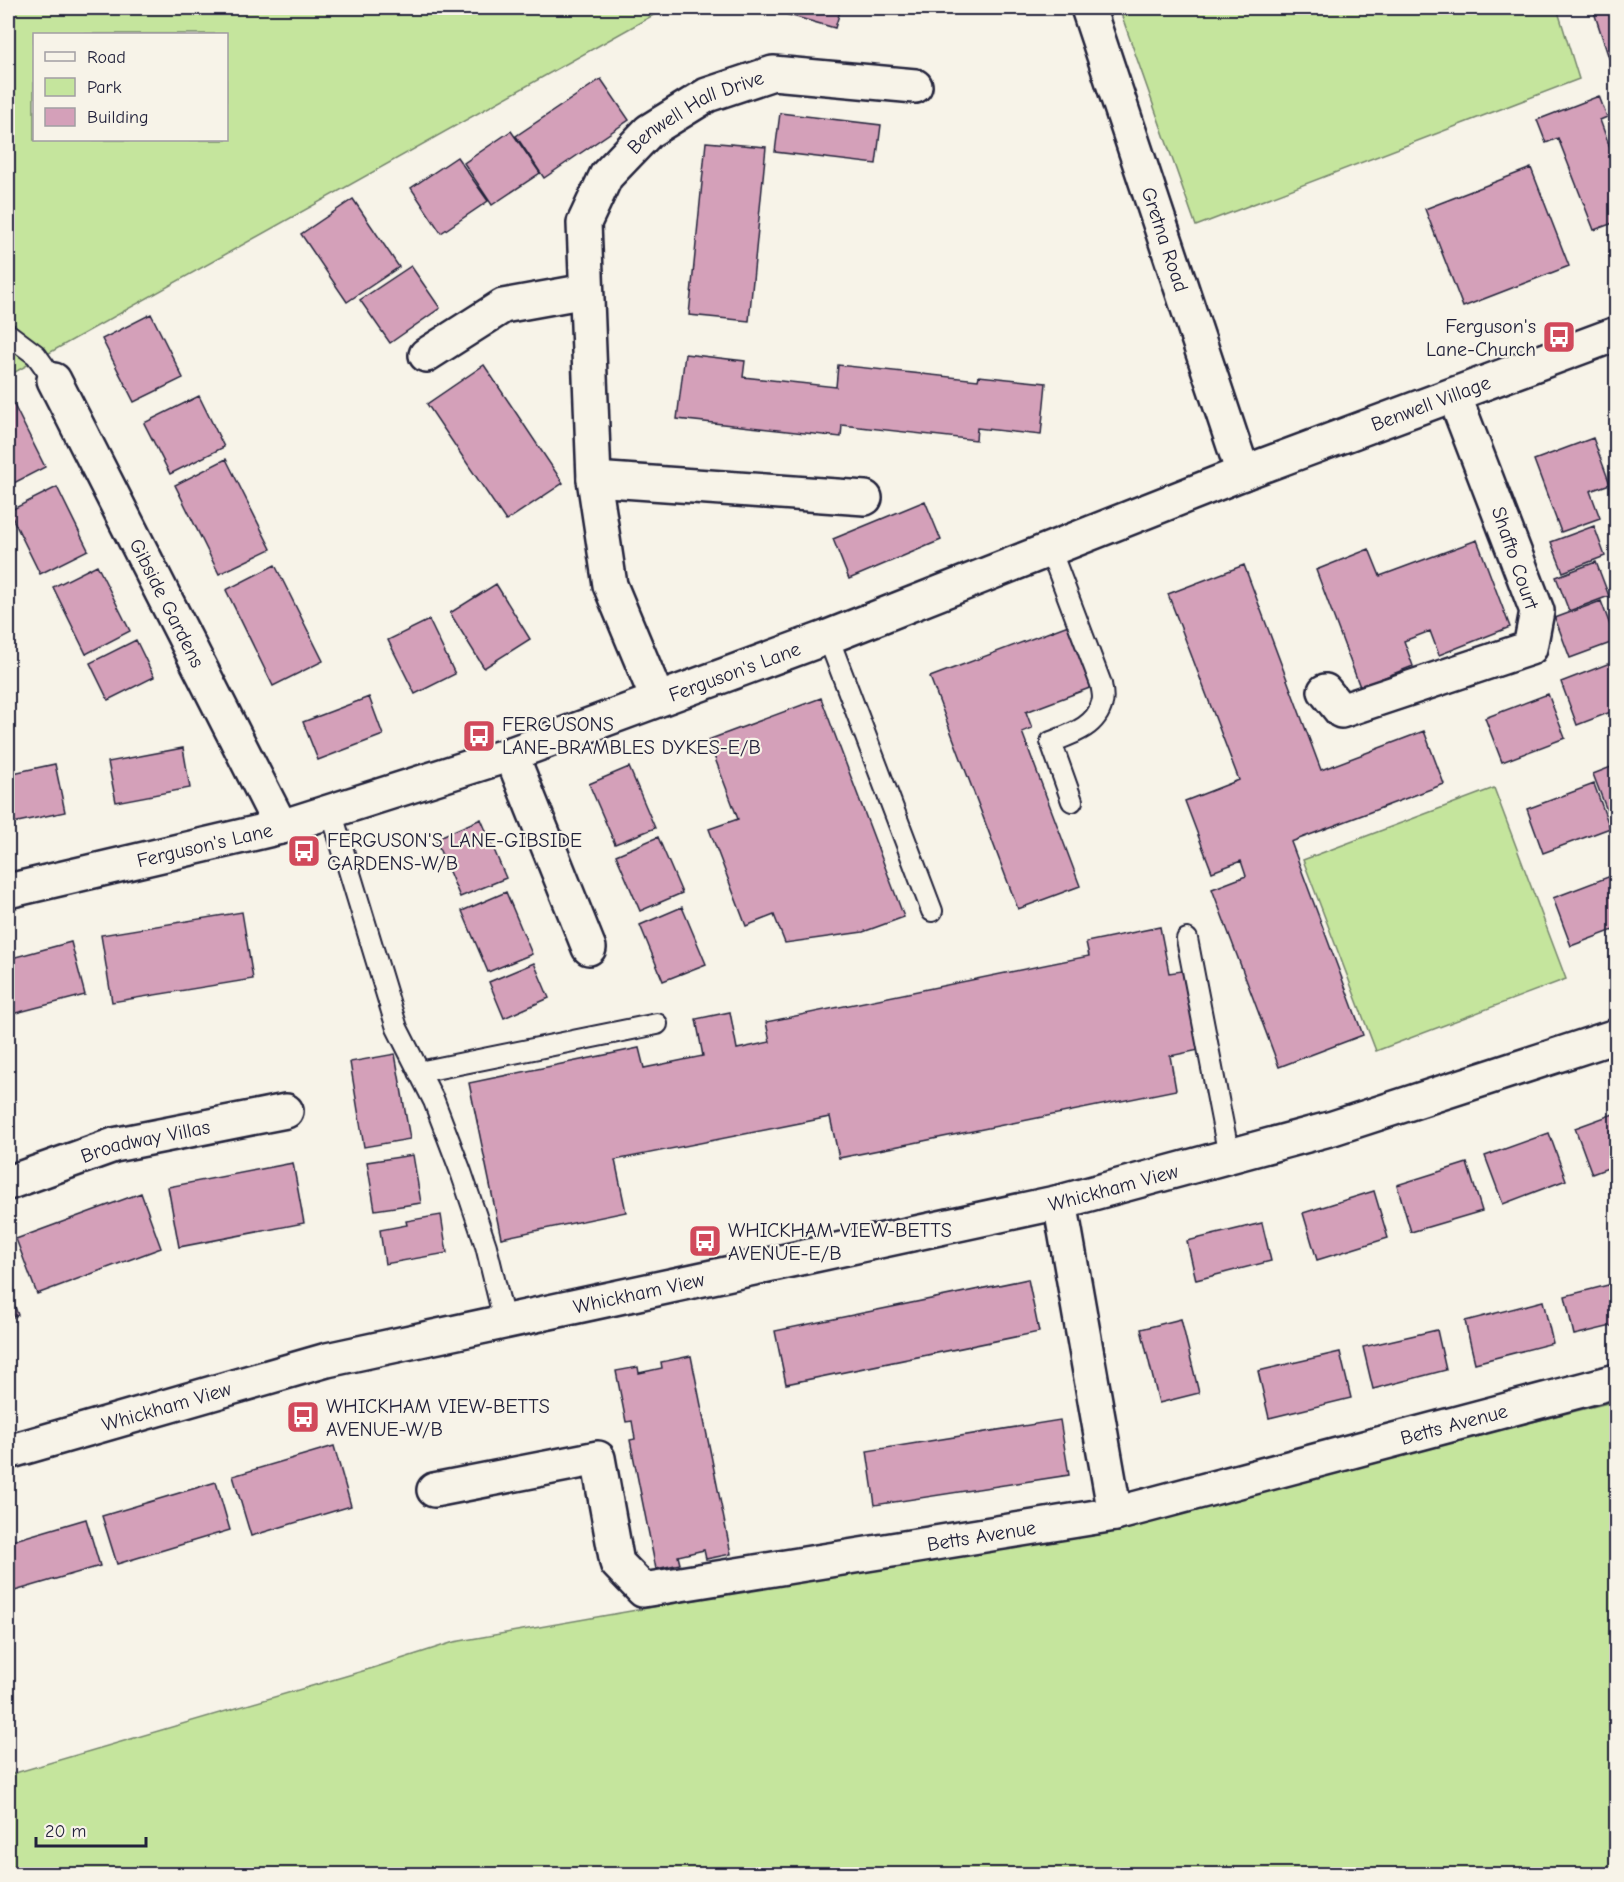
<svg xmlns="http://www.w3.org/2000/svg" width="1624" height="1882" font-family="'Comic Neue',sans-serif">
<style>
.green{fill:#c5e59d;stroke:#74846c;stroke-width:1.5;fill-rule:evenodd}
.building{fill:#d4a0b9;stroke:#22223b;stroke-width:1.5}
.lines{fill:none;stroke-linecap:round;stroke-linejoin:round}
.service-casing{stroke:#22223b;stroke-width:24}
.minor-casing{stroke:#22223b;stroke-width:38}
.tertiary-casing{stroke:#22223b;stroke-width:38}
.secondary-casing{stroke:#22223b;stroke-width:38}
.service{stroke:#f7f3e8;stroke-width:20}
.minor{stroke:#f7f3e8;stroke-width:33}
.tertiary{stroke:#f7f3e8;stroke-width:33}
.secondary{stroke:#f7f3e8;stroke-width:33}
.labels{text-anchor:middle;dominant-baseline:central;stroke-width:4.5;stroke-linejoin:round;paint-order:stroke}
.street-label{font-size:20px;fill:#22223b;stroke:#f7f3e8}
.poi-label{font-size:20px;fill:#22223b;stroke:#f7f3e8;text-anchor:start}
</style>
<rect width="100%" height="100%" fill="#f7f3e8"/>
<filter id="ink" filterUnits="userSpaceOnUse"><feTurbulence type="fractalNoise" baseFrequency=".0167" numOctaves="2"/><feDisplacementMap in="SourceGraphic" scale="12" xChannelSelector="R" yChannelSelector="G"/><feConvolveMatrix kernelMatrix="1 2 1 2 8 2 1 2 1" color-interpolation-filters="sRGB"/></filter>
<g filter="url(#ink)">
<path class="green" d="M 8,8 L 666,8 L 8,376 ZM 34,34 L 226,34 L 226,140 L 34,140 Z
M 1119,8 L 1557,8 L 1579,79 L 1196,226 Z
M 1494,788 L 1566,979 L 1376,1051 L 1303,860 Z
M 1616,1401 L 1616,1874 L 8,1874 L 8,1775 L 373,1668 L 454,1642 L 1111,1527 Z"/>
<path class="building" d="M 764,8 L 841,8 L 835,28 Z
M 1610,8 L 1616,8 L 1616,56 L 1609,58 L 1594,12 Z
M 601,79 L 629,120 L 544,178 L 516,136 Z
M 1599,96 L 1607,117 L 1600,120 L 1616,164 L 1616,222 L 1594,230 L 1558,138 L 1546,143 L 1537,120 Z
M 780,113 L 881,125 L 876,164 L 775,152 Z
M 511,131 L 540,173 L 492,205 L 464,163 Z
M 706,142 L 766,147 L 749,321 L 689,315 Z
M 457,157 L 488,201 L 441,233 L 411,188 Z
M 1531,168 L 1569,266 L 1463,307 L 1425,209 Z
M 353,199 L 399,267 L 347,302 L 301,234 Z
M 411,266 L 440,308 L 390,343 L 360,300 Z
M 151,314 L 183,378 L 134,402 L 102,339 Z
M 685,354 L 745,361 L 743,377 L 836,387 L 838,365 L 978,380 L 979,376 L 1046,383 L 1041,435 L 977,428 L 976,440 L 842,425 L 841,437 L 677,419 Z
M 484,365 L 563,483 L 506,521 L 427,404 Z
M 199,396 L 224,447 L 170,474 L 144,423 Z
M 11,399 L 45,467 L 8,486 L 8,401 Z
M 1593,438 L 1610,484 L 1590,491 L 1600,518 L 1561,532 L 1534,460 Z
M 226,459 L 271,549 L 219,574 L 175,485 Z
M 57,487 L 88,550 L 40,574 L 9,511 Z
M 925,501 L 941,540 L 849,579 L 833,539 Z
M 1594,526 L 1605,556 L 1563,572 L 1551,542 Z
M 1477,540 L 1510,627 L 1439,655 L 1430,631 L 1404,641 L 1413,666 L 1360,687 L 1316,570 L 1369,549 L 1380,576 Z
M 1596,562 L 1609,596 L 1569,611 L 1556,577 Z
M 97,565 L 130,631 L 86,654 L 53,587 Z
M 275,565 L 323,661 L 273,686 L 226,590 Z
M 1244,565 L 1321,770 L 1424,731 L 1444,784 L 1291,842 L 1363,1035 L 1279,1067 L 1212,889 L 1246,876 L 1241,861 L 1212,872 L 1185,801 L 1239,780 L 1168,594 Z
M 496,584 L 530,639 L 484,668 L 450,613 Z
M 1601,601 L 1616,641 L 1570,658 L 1555,618 Z
M 429,620 L 455,674 L 415,694 L 388,640 Z
M 1071,624 L 1095,686 L 1026,712 L 1032,728 L 1022,732 L 1080,886 L 1018,909 L 930,677 Z
M 136,640 L 154,677 L 108,700 L 90,663 Z
M 1615,661 L 1616,710 L 1577,725 L 1561,682 Z
M 1548,694 L 1565,738 L 1502,762 L 1485,718 Z
M 369,697 L 383,735 L 318,760 L 303,722 Z
M 821,698 L 904,917 L 863,932 L 785,943 L 774,915 L 746,926 L 709,829 L 738,819 L 708,740 Z
M 183,748 L 190,788 L 116,802 L 108,762 Z
M 55,764 L 65,812 L 8,824 L 8,774 Z
M 1616,765 L 1616,813 L 1609,816 L 1593,774 Z
M 629,767 L 655,828 L 615,844 L 589,784 Z
M 1594,784 L 1610,828 L 1543,853 L 1527,809 Z
M 481,819 L 506,878 L 460,897 L 435,839 Z
M 658,837 L 682,893 L 640,911 L 616,855 Z
M 1616,874 L 1616,929 L 1571,946 L 1553,898 Z
M 506,892 L 532,954 L 488,972 L 462,911 Z
M 682,907 L 706,964 L 663,981 L 640,925 Z
M 242,912 L 253,979 L 112,1002 L 101,935 Z
M 1160,927 L 1169,973 L 1182,971 L 1199,1050 L 1170,1056 L 1176,1090 L 839,1158 L 830,1117 L 615,1160 L 626,1212 L 501,1238 L 469,1083 L 639,1048 L 644,1068 L 703,1056 L 696,1019 L 730,1012 L 737,1049 L 770,1042 L 766,1022 L 1089,956 L 1086,942 Z
M 71,942 L 85,995 L 8,1015 L 8,959 Z
M 534,963 L 549,998 L 504,1018 L 489,982 Z
M 395,1054 L 410,1139 L 364,1147 L 350,1062 Z
M 1616,1113 L 1616,1165 L 1592,1174 L 1575,1128 Z
M 1549,1133 L 1566,1180 L 1503,1204 L 1485,1156 Z
M 413,1155 L 421,1203 L 375,1210 L 367,1162 Z
M 293,1163 L 304,1223 L 179,1247 L 168,1187 Z
M 1467,1163 L 1482,1211 L 1411,1232 L 1397,1185 Z
M 1374,1191 L 1388,1238 L 1317,1260 L 1303,1213 Z
M 141,1193 L 161,1248 L 37,1294 L 16,1239 Z
M 441,1215 L 447,1253 L 385,1264 L 380,1230 L 407,1225 L 406,1221 Z
M 1262,1223 L 1271,1261 L 1196,1280 L 1187,1241 Z
M 1028,1279 L 1039,1332 L 786,1384 L 775,1331 Z
M 1616,1283 L 1616,1325 L 1574,1335 L 1565,1296 Z
M 8,1287 L 18,1315 L 8,1319 Z
M 1543,1301 L 1553,1343 L 1475,1363 L 1465,1321 Z
M 1181,1319 L 1199,1393 L 1159,1403 L 1141,1329 Z
M 1437,1330 L 1446,1370 L 1373,1389 L 1363,1347 Z
M 1340,1352 L 1351,1398 L 1269,1418 L 1258,1371 Z
M 691,1356 L 731,1554 L 706,1559 L 704,1550 L 678,1556 L 680,1564 L 656,1569 L 630,1440 L 635,1439 L 632,1421 L 626,1422 L 616,1371 L 638,1367 L 639,1373 L 662,1368 L 661,1362 Z
M 1060,1420 L 1069,1475 L 875,1505 L 867,1451 Z
M 334,1446 L 351,1506 L 251,1536 L 233,1476 Z
M 216,1482 L 230,1530 L 117,1564 L 102,1516 Z
M 86,1519 L 100,1566 L 8,1593 L 8,1542 Z"/>
<g class="lines">
<g class="service-casing">
<path id="service" d="M 8,334 L 36,355 L 54,380
M 1050,549 L 1101,684 C 1102,689 1104,698 1102,703 C 1096,727 1072,734 1051,742 L 1072,801
M 828,637 L 932,911
M 331,811 L 397,1028 L 434,1101 L 461,1172 L 486,1246 L 504,1320
M 1187,939 L 1229,1156
M 419,1072 L 657,1024"/>
</g>
<g class="minor-casing">
<g id="minor">
<path id="s1" d="M 1088,8 L 1243,473"/>
<path d="M 426,355 L 503,306 L 586,291"/>
<path id="s2" d="M 54,380 L 281,827"/>
<path d="M 594,479 L 865,498"/>
<path d="M 1325,691 L 1341,711 L 1530,648 L 1537,611 L 1454,395"/>
<path id="s3" d="M 657,698 L 610,585 L 594,479 L 584,223 L 606,176 L 649,131 L 707,95 L 773,73 L 915,86"/>
<path d="M 511,754 L 589,948"/>
<path id="s4" d="M 8,1183 L 114,1145 L 286,1111"/>
<path d="M 1060,1202 L 1115,1514"/>
<path id="s5" d="M 434,1490 L 598,1458 L 617,1563 L 643,1590 L 1115,1514 L 1616,1381"/>
</g>
</g>
<g class="tertiary-casing">
<g id="tertiary">
<path id="s6" d="M 8,891 L 281,827 L 511,754 L 828,637 L 1243,473 L 1616,334"/>
</g>
</g>
<g class="secondary-casing">
<g id="secondary">
<path id="s7" d="M 8,1452 L 327,1360 L 1060,1202 L 1333,1128 L 1616,1036"/>
</g>
</g>
<use href="#service" class="service"/>
<use href="#minor" class="minor"/>
<use href="#tertiary" class="tertiary"/>
<use href="#secondary" class="secondary"/>
</g>
</g>
<defs>
<g id="bus-square" transform="scale(1.725)"><rect x="-9" y="-9" width="18" height="18" rx="4" fill="#d1495b" stroke="#f7f3e8"/><path d="M-5-6H5V4H4V6H2V4H-2V6H-4V4H-5ZM-3.5-4V0h7V-4ZM-3.5 1.2v1.5H-2V1.2ZM2 1.2v1.5H3.5V1.2Z" fill="#fff"/></g>
</defs>
<g fill-rule="evenodd">
<use href="#bus-square" x="1559" y="337"/>
<use href="#bus-square" x="479" y="736"/>
<use href="#bus-square" x="304" y="851"/>
<use href="#bus-square" x="705" y="1241"/>
<use href="#bus-square" x="303" y="1417"/>
</g>
<g class="labels">
<g class="street-label">
<text stroke="none"><textPath href="#s3" startOffset="650">Benwell Hall Drive</textPath></text>
<text stroke="none"><textPath href="#s1" startOffset="244">Gretna Road</textPath></text>
<text stroke="none"><textPath href="#s6" startOffset="1506">Benwell Village</textPath></text>
<text transform="translate(1515 558) rotate(71)">Shafto Court</text>
<text stroke="none"><textPath href="#s2" startOffset="250">Gibside Gardens</textPath></text>
<text stroke="none"><textPath href="#s6" startOffset="760">Ferguson's Lane</textPath></text>
<text stroke="none"><textPath href="#s6" startOffset="202">Ferguson's Lane</textPath></text>
<text stroke="none"><textPath href="#s4" startOffset="144">Broadway Villas</textPath></text>
<text stroke="none"><textPath href="#s7" startOffset="1137">Whickham View</textPath></text>
<text stroke="none"><textPath href="#s7" startOffset="651">Whickham View</textPath></text>
<text stroke="none"><textPath href="#s7" startOffset="165">Whickham View</textPath></text>
<text stroke="none"><textPath href="#s5" startOffset="1140">Betts Avenue</textPath></text>
<text stroke="none"><textPath href="#s5" startOffset="654">Betts Avenue</textPath></text>
</g>
<g class="poi-label">
<text x="1536" y="326" text-anchor="end">Ferguson's<tspan x="1536" dy="23">Lane-Church</tspan></text>
<text x="502" y="724">FERGUSONS<tspan x="502" dy="23">LANE-BRAMBLES DYKES-E/B</tspan></text>
<text x="327" y="840">FERGUSON'S LANE-GIBSIDE<tspan x="327" dy="23">GARDENS-W/B</tspan></text>
<text x="728" y="1230">WHICKHAM VIEW-BETTS<tspan x="728" dy="23">AVENUE-E/B</tspan></text>
<text x="326" y="1406">WHICKHAM VIEW-BETTS<tspan x="326" dy="23">AVENUE-W/B</tspan></text>
</g>
</g>
<rect width="1624" height="1882" fill="none" stroke="#f7f3e8" stroke-width="30"/>
<rect x="15" y="15" width="1594" height="1852" fill="none" stroke="#22223b" stroke-width="2" filter="url(#ink)"/>
<rect x="33" y="33" width="195" height="108" fill="#f7f3e8" stroke="#a29fa3" stroke-width="1.5"/>
<rect x="45" y="52" width="30" height="9" fill="#f7f3e8" stroke="#a29fa3" stroke-width="1.5"/>
<text x="87" y="63" font-size="18" fill="#22223b">Road</text>
<rect x="45" y="78" width="30" height="18" fill="#c5e59d" stroke="#a29fa3" stroke-width="1.5"/>
<text x="87" y="93" font-size="18" fill="#22223b">Park</text>
<rect x="45" y="108" width="30" height="18" fill="#d4a0b9" stroke="#a29fa3" stroke-width="1.5"/>
<text x="87" y="123" font-size="18" fill="#22223b">Building</text>
<path d="M36 1837v9h110v-9" fill="none" stroke="#22223b" stroke-width="3"/>
<text x="45" y="1837" font-size="18" fill="#22223b" stroke="#f7f3e8" stroke-width="4.5" paint-order="stroke">20 m</text>
</svg>
